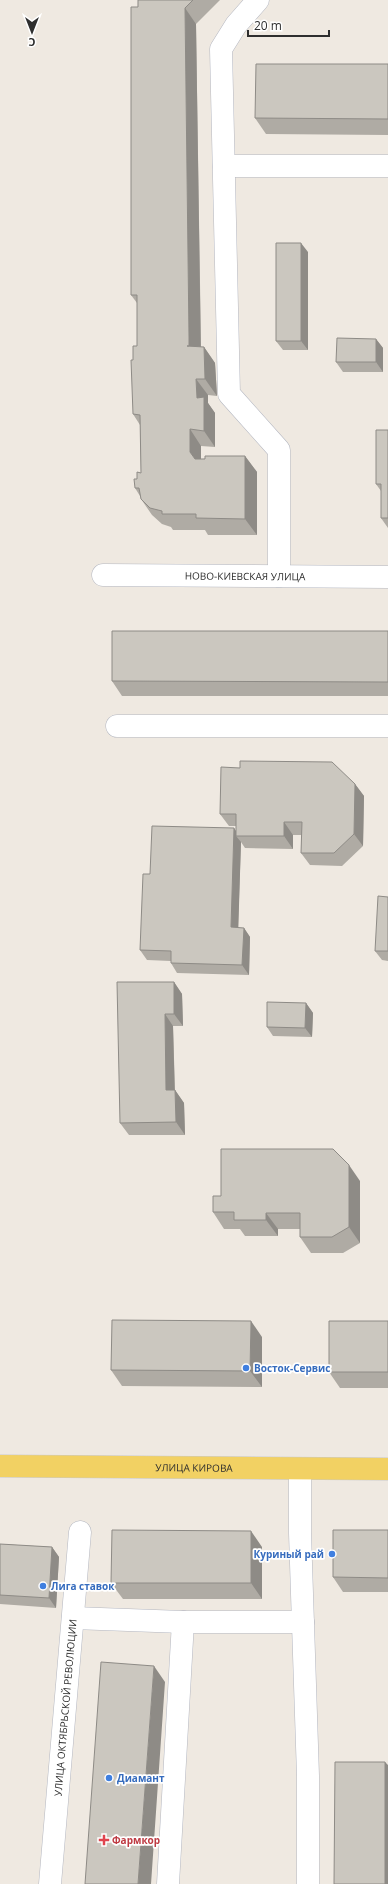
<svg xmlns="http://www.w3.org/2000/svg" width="388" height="1884" font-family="'Open Sans',sans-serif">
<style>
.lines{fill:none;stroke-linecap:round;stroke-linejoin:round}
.minor-casing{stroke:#b4b7c1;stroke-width:23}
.major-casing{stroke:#c9c9c9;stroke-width:23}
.minor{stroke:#fff;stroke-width:22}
.major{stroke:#f2d163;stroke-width:22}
.wall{fill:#afaba4}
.shaded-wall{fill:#8e8b86}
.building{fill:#cbc7bf;stroke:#8e8b86}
.shop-dot{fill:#3f7fe0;stroke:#fff;stroke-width:1.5}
.health-dot{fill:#e0444e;stroke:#fff;stroke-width:1.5}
.labels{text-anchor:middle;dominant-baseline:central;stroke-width:3.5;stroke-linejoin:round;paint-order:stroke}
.street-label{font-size:10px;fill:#2e2e2e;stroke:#fff}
.shop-label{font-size:10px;font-weight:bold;fill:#366cbe;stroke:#fff;text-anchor:start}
.health-label{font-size:10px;font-weight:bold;fill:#be3a42;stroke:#fff;text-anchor:start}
</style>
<rect width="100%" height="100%" fill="#efe9e1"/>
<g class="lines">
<g class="minor-casing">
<g id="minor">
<path d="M 258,0 L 236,25 L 221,49 L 229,394 L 279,450 L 279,576"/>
<path d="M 224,166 L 388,166"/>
<path id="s1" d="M 103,575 L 388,577"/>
<path d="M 117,726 L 388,726"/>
<path d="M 300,1469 L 300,1533 L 308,1776 L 308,1884"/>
<path d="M 73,1618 L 183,1622 L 303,1622"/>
<path id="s2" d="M 50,1884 L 80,1532"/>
<path d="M 168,1884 L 183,1622"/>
</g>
</g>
<g class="major-casing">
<g id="major">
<path id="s3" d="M 0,1466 L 388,1469"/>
</g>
</g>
<use href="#minor" class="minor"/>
<use href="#major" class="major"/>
</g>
<path class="wall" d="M 138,0 L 220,0 L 196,24 L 201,347 L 204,347 L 215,363 L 217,396 L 208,395 L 208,403 L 215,413 L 215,447 L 201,446 L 201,459 L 245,456 L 257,472 L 257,535 L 208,535 L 205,530 L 173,530 L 171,527 L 162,524 L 152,515 L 141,499 L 140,496 L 135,488 L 137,479 L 141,473 L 140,425 L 133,414 L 133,360 L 137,346 L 137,303 L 131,295 Z
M 388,64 L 388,135 L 266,134 L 255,118 Z
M 308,252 L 308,350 L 283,350 L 276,341 Z
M 376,339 L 383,348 L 383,372 L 343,372 L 336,362 Z
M 388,430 L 388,528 L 381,518 L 381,491 L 376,484 Z
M 388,631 L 388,696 L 122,696 L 112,681 Z
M 355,784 L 364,796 L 363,846 L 342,866 L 310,865 L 301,853 L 302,835 L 293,835 L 293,849 L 245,848 L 241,842 L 238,928 L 244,928 L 250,937 L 249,975 L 177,973 L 171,963 L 171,961 L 147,960 L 140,950 L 150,874 L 234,828 L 236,831 L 236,826 L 229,826 L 220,814 Z
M 388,897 L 388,961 L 382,960 L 375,951 Z
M 174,982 L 182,994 L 183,1026 L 173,1026 L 175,1090 L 184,1103 L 185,1135 L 129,1135 L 120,1123 Z
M 306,1003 L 313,1013 L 312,1037 L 273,1036 L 267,1027 Z
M 360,1181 L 360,1243 L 343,1253 L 311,1253 L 300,1237 L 300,1229 L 278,1229 L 278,1236 L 245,1236 L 240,1229 L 224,1229 L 213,1212 L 221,1196 Z
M 388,1321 L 388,1388 L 340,1388 L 329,1372 Z
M 262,1337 L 262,1387 L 122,1386 L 111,1370 Z
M 388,1530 L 388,1592 L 343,1592 L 333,1577 Z
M 0,1544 L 52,1547 L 59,1557 L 56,1608 L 0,1604 Z
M 262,1547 L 262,1599 L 123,1599 L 111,1583 Z"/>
<path class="shaded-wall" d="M 185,8 L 196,24 L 201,362 L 189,346 Z
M 301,243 L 308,252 L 308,350 L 301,341 Z
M 376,339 L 383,348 L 383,372 L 376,362 Z
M 204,347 L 215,363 L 217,396 L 205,379 Z
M 196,379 L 208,395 L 208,403 L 215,413 L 215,447 L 204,431 L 197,398 Z
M 190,429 L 201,446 L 201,468 L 190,452 Z
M 245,456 L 257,472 L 257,535 L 245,519 Z
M 355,784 L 364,796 L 363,846 L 354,834 Z
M 284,822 L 293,835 L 293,849 L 284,836 Z
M 234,828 L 239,836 L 236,836 L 241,842 L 238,937 L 231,927 Z
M 244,928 L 250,937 L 249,975 L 242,965 Z
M 174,982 L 182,994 L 183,1026 L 174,1014 Z
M 306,1003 L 313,1013 L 312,1037 L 305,1028 Z
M 165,1014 L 173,1026 L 175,1103 L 166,1090 Z
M 175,1090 L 184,1103 L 185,1135 L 176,1122 Z
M 349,1165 L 360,1181 L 360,1243 L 349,1227 Z
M 266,1213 L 278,1229 L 278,1236 L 266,1220 Z
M 251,1321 L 262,1337 L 262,1387 L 250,1371 Z
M 251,1531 L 262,1547 L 262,1599 L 251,1583 Z
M 52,1547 L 59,1557 L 56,1608 L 49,1598 Z
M 154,1666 L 165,1682 L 151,1884 L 138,1884 Z
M 385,1762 L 388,1765 L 388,1884 L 385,1884 Z"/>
<path class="building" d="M 138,0 L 193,0 L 185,8 L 189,337 L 189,346 L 187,346 L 204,347 L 205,379 L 196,379 L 197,398 L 204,397 L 204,431 L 190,429 L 190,452 L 195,459 L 205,459 L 205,456 L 245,456 L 245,519 L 196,518 L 196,514 L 162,514 L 162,511 L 150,508 L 141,499 L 139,488 L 135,488 L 134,479 L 137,479 L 137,472 L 141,473 L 140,415 L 133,414 L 131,360 L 133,360 L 133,346 L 137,346 L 137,295 L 131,295 L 131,7 L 138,7 Z
M 256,64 L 388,64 L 388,119 L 255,118 Z
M 276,243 L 301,243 L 301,341 L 276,341 Z
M 337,338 L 376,339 L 376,362 L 336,362 Z
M 376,430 L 388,430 L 388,518 L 381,518 L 381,484 L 376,484 Z
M 112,631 L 388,631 L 388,682 L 112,681 Z
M 240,761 L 332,762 L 355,784 L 354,834 L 334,853 L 301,853 L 302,822 L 284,822 L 284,836 L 236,836 L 236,814 L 220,814 L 221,767 L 240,768 Z
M 152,826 L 234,828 L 231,927 L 244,928 L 242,965 L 171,963 L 171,951 L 140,950 L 143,874 L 150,874 Z
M 378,896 L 388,897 L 388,951 L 375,951 Z
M 117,982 L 174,982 L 174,1014 L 165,1014 L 166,1090 L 175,1090 L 176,1122 L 120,1123 Z
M 267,1002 L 306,1003 L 305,1028 L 267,1027 Z
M 221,1149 L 333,1149 L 349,1165 L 349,1227 L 332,1237 L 300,1237 L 300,1213 L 266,1213 L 266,1220 L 234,1220 L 234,1212 L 213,1212 L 213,1196 L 221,1196 Z
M 112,1320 L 251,1321 L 250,1371 L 111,1370 Z
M 329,1321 L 388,1321 L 388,1372 L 329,1372 Z
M 112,1530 L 251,1531 L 251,1583 L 111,1583 Z
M 333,1530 L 388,1530 L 388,1578 L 333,1577 Z
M 0,1544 L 52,1547 L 49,1598 L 0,1595 Z
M 101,1662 L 154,1666 L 138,1884 L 85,1884 Z
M 335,1762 L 385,1762 L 385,1884 L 334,1884 Z"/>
<g class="shop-dot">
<circle cx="246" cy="1368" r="4"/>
<circle cx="332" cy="1554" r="4"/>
<circle cx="43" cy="1586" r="4"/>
<circle cx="109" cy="1778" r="4"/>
</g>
<path class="health-dot" d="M102 1834h4v4h4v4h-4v4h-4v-4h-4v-4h4z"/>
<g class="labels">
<g class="street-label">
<text stroke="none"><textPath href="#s1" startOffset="142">НОВО-КИЕВСКАЯ УЛИЦА</textPath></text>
<text stroke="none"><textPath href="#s3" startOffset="194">УЛИЦА КИРОВА</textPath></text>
<text stroke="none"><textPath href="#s2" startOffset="177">УЛИЦА ОКТЯБРЬСКОЙ РЕВОЛЮЦИИ</textPath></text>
</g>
<g class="shop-label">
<text x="254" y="1368">Восток-Сервис</text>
<text x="324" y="1554" text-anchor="end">Куриный рай</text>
<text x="51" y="1586">Лига ставок</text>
<text x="117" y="1778">Диамант</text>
</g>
<g class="health-label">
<text x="112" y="1840">Фармкор</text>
</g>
</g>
<g transform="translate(32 32) rotate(180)" stroke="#ffffff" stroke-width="3" paint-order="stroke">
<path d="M0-3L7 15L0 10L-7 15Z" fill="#2e2e2e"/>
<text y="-6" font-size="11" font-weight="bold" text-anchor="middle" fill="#2e2e2e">С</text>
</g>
<path d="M248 30v6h81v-6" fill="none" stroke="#2e2e2e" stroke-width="2"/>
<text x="254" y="30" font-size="12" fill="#2e2e2e" stroke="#ffffff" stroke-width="3" paint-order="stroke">20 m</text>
</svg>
